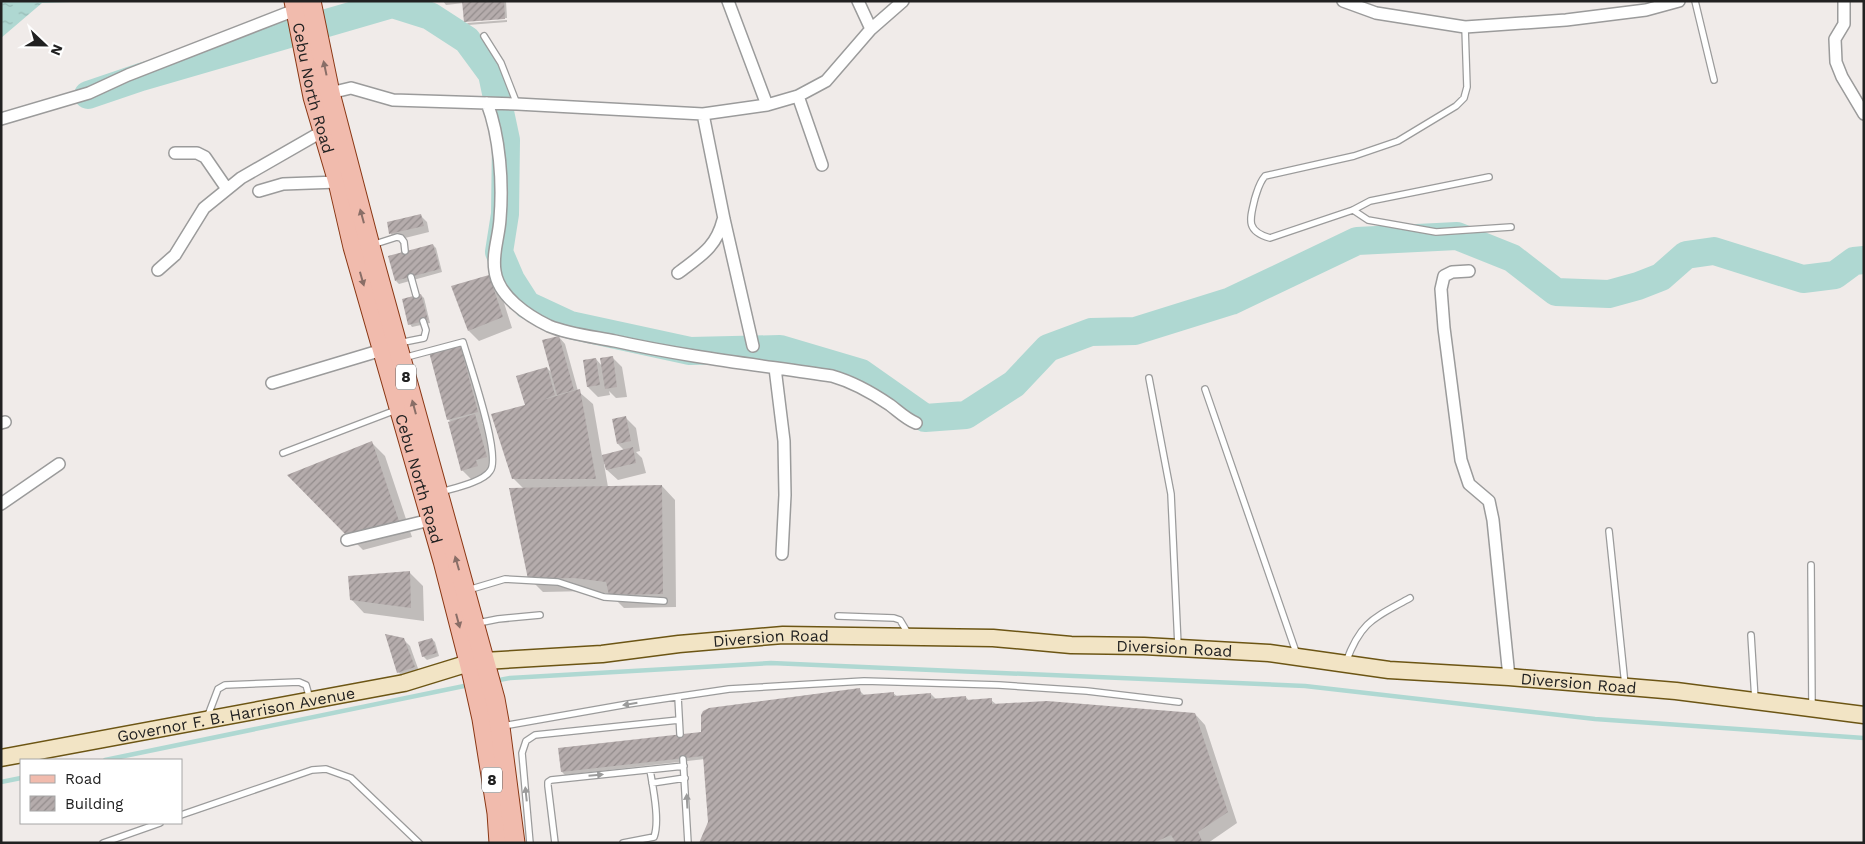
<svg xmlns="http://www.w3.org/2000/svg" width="1865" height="844" font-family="'Work Sans',sans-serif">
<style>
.water{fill:url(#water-ripples)}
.shadow{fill:#0003}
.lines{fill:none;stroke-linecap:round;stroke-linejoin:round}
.stream{stroke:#afd8d2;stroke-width:4.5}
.river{stroke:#afd8d2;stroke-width:28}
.building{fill:url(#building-hatch)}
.lane-casing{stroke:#9b9b9b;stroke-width:8}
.street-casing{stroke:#9b9b9b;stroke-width:14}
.secondary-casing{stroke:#6c5514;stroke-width:19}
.primary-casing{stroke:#8a3714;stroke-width:21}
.lane{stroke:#fff;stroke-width:5.5}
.street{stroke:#fff;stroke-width:11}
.secondary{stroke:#f2e4c5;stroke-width:16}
.primary{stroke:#f1bbad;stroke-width:19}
.oneway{fill:#896e67}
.oneway2{fill:#9b9b9b}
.labels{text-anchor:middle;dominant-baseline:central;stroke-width:4.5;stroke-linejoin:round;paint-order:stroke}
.shield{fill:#fff;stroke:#646464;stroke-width:1}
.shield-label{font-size:15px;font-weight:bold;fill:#212121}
.street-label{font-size:16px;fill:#212121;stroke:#fff}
</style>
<defs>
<pattern id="water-ripples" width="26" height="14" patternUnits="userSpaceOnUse" patternTransform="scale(1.25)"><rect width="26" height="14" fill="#afd8d2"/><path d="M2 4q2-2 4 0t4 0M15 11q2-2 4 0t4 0" fill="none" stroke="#96b9b4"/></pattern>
<pattern id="building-hatch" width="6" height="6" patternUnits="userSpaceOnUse" patternTransform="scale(1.25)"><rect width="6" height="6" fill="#b5acac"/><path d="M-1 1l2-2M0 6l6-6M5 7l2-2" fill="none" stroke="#938c8c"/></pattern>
</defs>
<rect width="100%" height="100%" fill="#f0ebe9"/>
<path class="water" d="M 1,1 L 99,1 L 42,3 L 1,38 Z"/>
<path class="shadow" d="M 443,1 L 506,1 L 507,18 L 466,21 L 466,23 L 464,3 L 446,5 Z
M 507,20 L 507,22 L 468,25 L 467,23 Z
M 421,216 L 427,222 L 429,232 L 397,240 L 390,233 Z
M 433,245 L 436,248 L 442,272 L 399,284 L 396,281 Z
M 489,277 L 499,287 L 512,328 L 479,341 L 469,331 Z
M 421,295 L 424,298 L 430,323 L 412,327 L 410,324 Z
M 559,337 L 565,344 L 578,391 L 593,404 L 602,456 L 624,450 L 618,444 L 626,418 L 636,428 L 640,451 L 636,452 L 642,458 L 646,473 L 618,480 L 607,470 L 606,464 L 604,464 L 608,487 L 662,486 L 675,500 L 676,607 L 624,608 L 610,594 L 588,591 L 543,592 L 529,578 L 524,489 L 513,478 L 527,405 L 547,368 L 553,374 Z
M 459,346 L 469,356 L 487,422 L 482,423 L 485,426 L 496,467 L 485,470 L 487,476 L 472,480 L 462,470 L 451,422 L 448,419 Z
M 612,357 L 622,367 L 627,397 L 616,398 L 609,391 L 610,395 L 598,397 L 588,387 L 596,359 L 602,366 Z
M 372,443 L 385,456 L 412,537 L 363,550 L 289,475 Z
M 409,572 L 423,586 L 424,621 L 364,613 L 351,599 Z
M 403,639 L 410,646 L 420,674 L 405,678 L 398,672 Z
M 432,639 L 435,642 L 439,656 L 427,660 L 424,657 L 420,643 Z
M 859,690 L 865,696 L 893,693 L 898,697 L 931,694 L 936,699 L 966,697 L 969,701 L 991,700 L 997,705 L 1195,714 L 1205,725 L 1237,823 L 1208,843 L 701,843 L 710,822 L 705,759 L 565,775 L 562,772 Z"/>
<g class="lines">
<path class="stream" d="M 494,681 L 510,678 L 771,663 L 1305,686 L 1595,719 L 1864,738
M 105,760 L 469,685
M 1,782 L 21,778"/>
<path class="river" d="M 88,95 L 141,77 L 392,4 L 430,16 L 467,40 L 492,74 L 506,140 L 505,214 L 499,252 L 511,280 L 527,305 L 570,325 L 690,351 L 780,349 L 861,373 L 925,418 L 966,415 L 1014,384 L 1048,348 L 1091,332 L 1135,331 L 1231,301 L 1357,241 L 1457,236 L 1512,258 L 1556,292 L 1609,294 L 1638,286 L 1661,277 L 1686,255 L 1714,251 L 1803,279 L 1835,275 L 1854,261 L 1864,260"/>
</g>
<path class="building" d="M 462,1 L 504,1 L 505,19 L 464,22 Z
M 421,214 L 424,226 L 389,234 L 387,222 Z
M 433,244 L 440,269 L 395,281 L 388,256 Z
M 489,275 L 503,317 L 468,331 L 451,286 Z
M 421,294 L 428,320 L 408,325 L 402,299 Z
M 559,336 L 574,390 L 557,395 L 542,340 Z
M 460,344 L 478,412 L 447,420 L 429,352 Z
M 613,356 L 617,387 L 605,389 L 600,358 Z
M 596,358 L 600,385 L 587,387 L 583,360 Z
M 547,367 L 555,395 L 543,400 L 580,389 L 596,479 L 512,479 L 491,414 L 525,405 L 516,376 Z
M 475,414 L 487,457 L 476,460 L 478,466 L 461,471 L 448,422 Z
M 626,416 L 631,441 L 617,444 L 612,419 Z
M 372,441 L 400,524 L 348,537 L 287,475 Z
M 633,447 L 636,463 L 606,470 L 602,455 Z
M 662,485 L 663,594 L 609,595 L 606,582 L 574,578 L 528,579 L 509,488 Z
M 410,571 L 411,608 L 350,600 L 348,576 Z
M 385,634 L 404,638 L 415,667 L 397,673 Z
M 432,638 L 437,653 L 422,657 L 418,642 Z
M 860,688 L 861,695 L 894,692 L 894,696 L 931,693 L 931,699 L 966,696 L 966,700 L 992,698 L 992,704 L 1047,701 L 1195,713 L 1228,812 L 1198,832 L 1203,843 L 1176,843 L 1171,835 L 1153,843 L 699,843 L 708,822 L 703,756 L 561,772 L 558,748 L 701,732 L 701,715 L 703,711 L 709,708 Z"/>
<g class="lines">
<g class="lane-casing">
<path id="lane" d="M 1695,1 L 1714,80
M 1465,27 L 1467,87 L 1464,98 L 1456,106 L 1398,141 L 1354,156 L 1265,176 C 1259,183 1258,189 1255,198 C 1250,219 1245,231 1270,238 L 1353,210 L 1370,201 L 1489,177
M 484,36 L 501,63 L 517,104
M 1353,210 L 1368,220 L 1436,232 L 1511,227
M 372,245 L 397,237 L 401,238 L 404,242 L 405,251
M 411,277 L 416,295
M 399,343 L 424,338 L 426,330 L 423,321
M 403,358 L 463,342 C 469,363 502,457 490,471 C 483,482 454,488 441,492
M 1149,378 L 1171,494 L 1178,646
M 1205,389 L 1297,655
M 283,453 L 396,410
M 1609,531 L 1625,685
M 1811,565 L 1812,708
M 468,590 L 505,579 L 558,582 L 604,597 L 664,601
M 838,616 L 894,618 L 900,620 L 909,635
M 478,623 L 498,619 L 540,615
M 1751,635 L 1755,700
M 1346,662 C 1361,621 1374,618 1410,598
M 678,697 L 680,734
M 207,718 L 218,689 L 225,685 L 299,682 L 306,685 L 310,699
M 503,726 L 628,704 L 729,689 L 864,681 L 999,685 L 1087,691 L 1179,702
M 683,759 L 688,843
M 652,783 L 685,778
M 181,815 L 312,770 L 326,769 L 351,778 L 419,843
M 103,843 L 160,823
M 530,843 L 522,753 L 526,741 L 535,735 L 679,720
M 555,843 L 548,786 L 548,782 L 551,780 L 684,766
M 623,843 L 654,837 C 660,821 653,788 650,770"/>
</g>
<g class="street-casing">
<path id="street" d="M 728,1 L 767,105
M 858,1 L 871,29
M 1343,1 L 1376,13 L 1465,27 L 1566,20 L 1646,10 L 1679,1
M 1844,1 L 1844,24 L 1835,39 L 1836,62 L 1842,77 L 1864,114
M 330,93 L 351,88 L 393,100 L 517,104 L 703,114 L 767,105 L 798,96 L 826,81 L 871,29 L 903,1
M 798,96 L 822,165
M 487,103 C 500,137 503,183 500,219 C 499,237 492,253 495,271 C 498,296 528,316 549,326 C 568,334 595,337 615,341 C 687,357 759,365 832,376 C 853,382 871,392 890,405 C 898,411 906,419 916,423
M 703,114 L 724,219 L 753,346
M 1,119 L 89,93 L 128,75 L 295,10
M 175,153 L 197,153 L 205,157 L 227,189
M 259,191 L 283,184 L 338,182
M 158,270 L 175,255 L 204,208 L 241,178 L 323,131
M 1469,271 L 1452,272 L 1444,276 L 1441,289 L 1444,328 L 1461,460 L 1469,484 L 1489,501 L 1493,520 L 1509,677
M 678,273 C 700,256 716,248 723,220
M 775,368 L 784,441 L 785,495 L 782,554
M 272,383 L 382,350
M 1,423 L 5,422
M 1,504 L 59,464
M 347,540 L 430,520"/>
</g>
<g class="secondary-casing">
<g id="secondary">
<path id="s1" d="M 484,661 L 602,654 L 679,644 L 783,635 L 993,638 L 1071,645 L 1144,646 L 1269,653 L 1389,670 L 1509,677 L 1676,691 L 1864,715"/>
<path id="s2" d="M 1,758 L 404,683 L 469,663"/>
</g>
</g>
<g class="primary-casing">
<g id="primary">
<path id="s3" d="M 294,1 L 313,97 L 338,182 L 353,247 L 443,561 L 472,674 L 482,719 L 497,813 L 499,843"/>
<path d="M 311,1 L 330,93 L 370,246 L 495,699 L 500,727 L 515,843"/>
</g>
</g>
<use href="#lane" class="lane"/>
<use href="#street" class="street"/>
<use href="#secondary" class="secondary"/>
<use href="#primary" class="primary"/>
</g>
<defs><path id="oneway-solid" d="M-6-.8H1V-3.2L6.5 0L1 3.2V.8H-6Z" transform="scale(1.25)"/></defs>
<g class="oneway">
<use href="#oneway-solid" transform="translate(325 68) rotate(-102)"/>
<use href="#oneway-solid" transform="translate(362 216) rotate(-105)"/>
<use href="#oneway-solid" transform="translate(362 279) rotate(74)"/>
<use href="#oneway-solid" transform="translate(414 407) rotate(-105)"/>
<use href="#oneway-solid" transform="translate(457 563) rotate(-106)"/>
<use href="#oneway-solid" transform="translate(458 621) rotate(75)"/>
</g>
<g class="oneway2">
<use href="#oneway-solid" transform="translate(630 704) rotate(171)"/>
<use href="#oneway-solid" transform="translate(596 775) rotate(-5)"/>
<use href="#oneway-solid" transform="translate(526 794) rotate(-96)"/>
<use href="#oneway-solid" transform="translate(687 801) rotate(-93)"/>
</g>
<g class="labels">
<g class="shield">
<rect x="396" y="364.5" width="20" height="25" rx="4"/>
<rect x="482" y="767.5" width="20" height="25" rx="4"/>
</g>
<g class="shield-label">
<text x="406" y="377">8</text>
<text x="492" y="780">8</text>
</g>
<g class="street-label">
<text stroke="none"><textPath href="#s3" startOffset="89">Cebu North Road</textPath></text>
<text stroke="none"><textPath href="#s3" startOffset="494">Cebu North Road</textPath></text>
<text stroke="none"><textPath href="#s1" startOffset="288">Diversion Road</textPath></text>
<text stroke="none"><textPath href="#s1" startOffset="692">Diversion Road</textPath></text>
<text stroke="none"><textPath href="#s1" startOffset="1098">Diversion Road</textPath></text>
<text stroke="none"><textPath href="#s2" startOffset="239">Governor F. B. Harrison Avenue</textPath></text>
</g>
</g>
<rect width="1865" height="844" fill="none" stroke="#212121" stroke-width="5"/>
<rect x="20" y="759" width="162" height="65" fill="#ffffff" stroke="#a6a6a6"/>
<rect x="30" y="775" width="25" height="8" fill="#f1bbad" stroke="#a6a6a6"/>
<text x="65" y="784" font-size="15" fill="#212121">Road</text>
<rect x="30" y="796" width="25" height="15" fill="url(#building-hatch)" stroke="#a6a6a6"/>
<text x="65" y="809" font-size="15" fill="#212121">Building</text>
<g transform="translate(45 45) rotate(112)" stroke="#ffffff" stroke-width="4" paint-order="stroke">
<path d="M0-4L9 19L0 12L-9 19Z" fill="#212121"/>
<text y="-8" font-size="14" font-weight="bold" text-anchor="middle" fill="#212121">N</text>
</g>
</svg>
